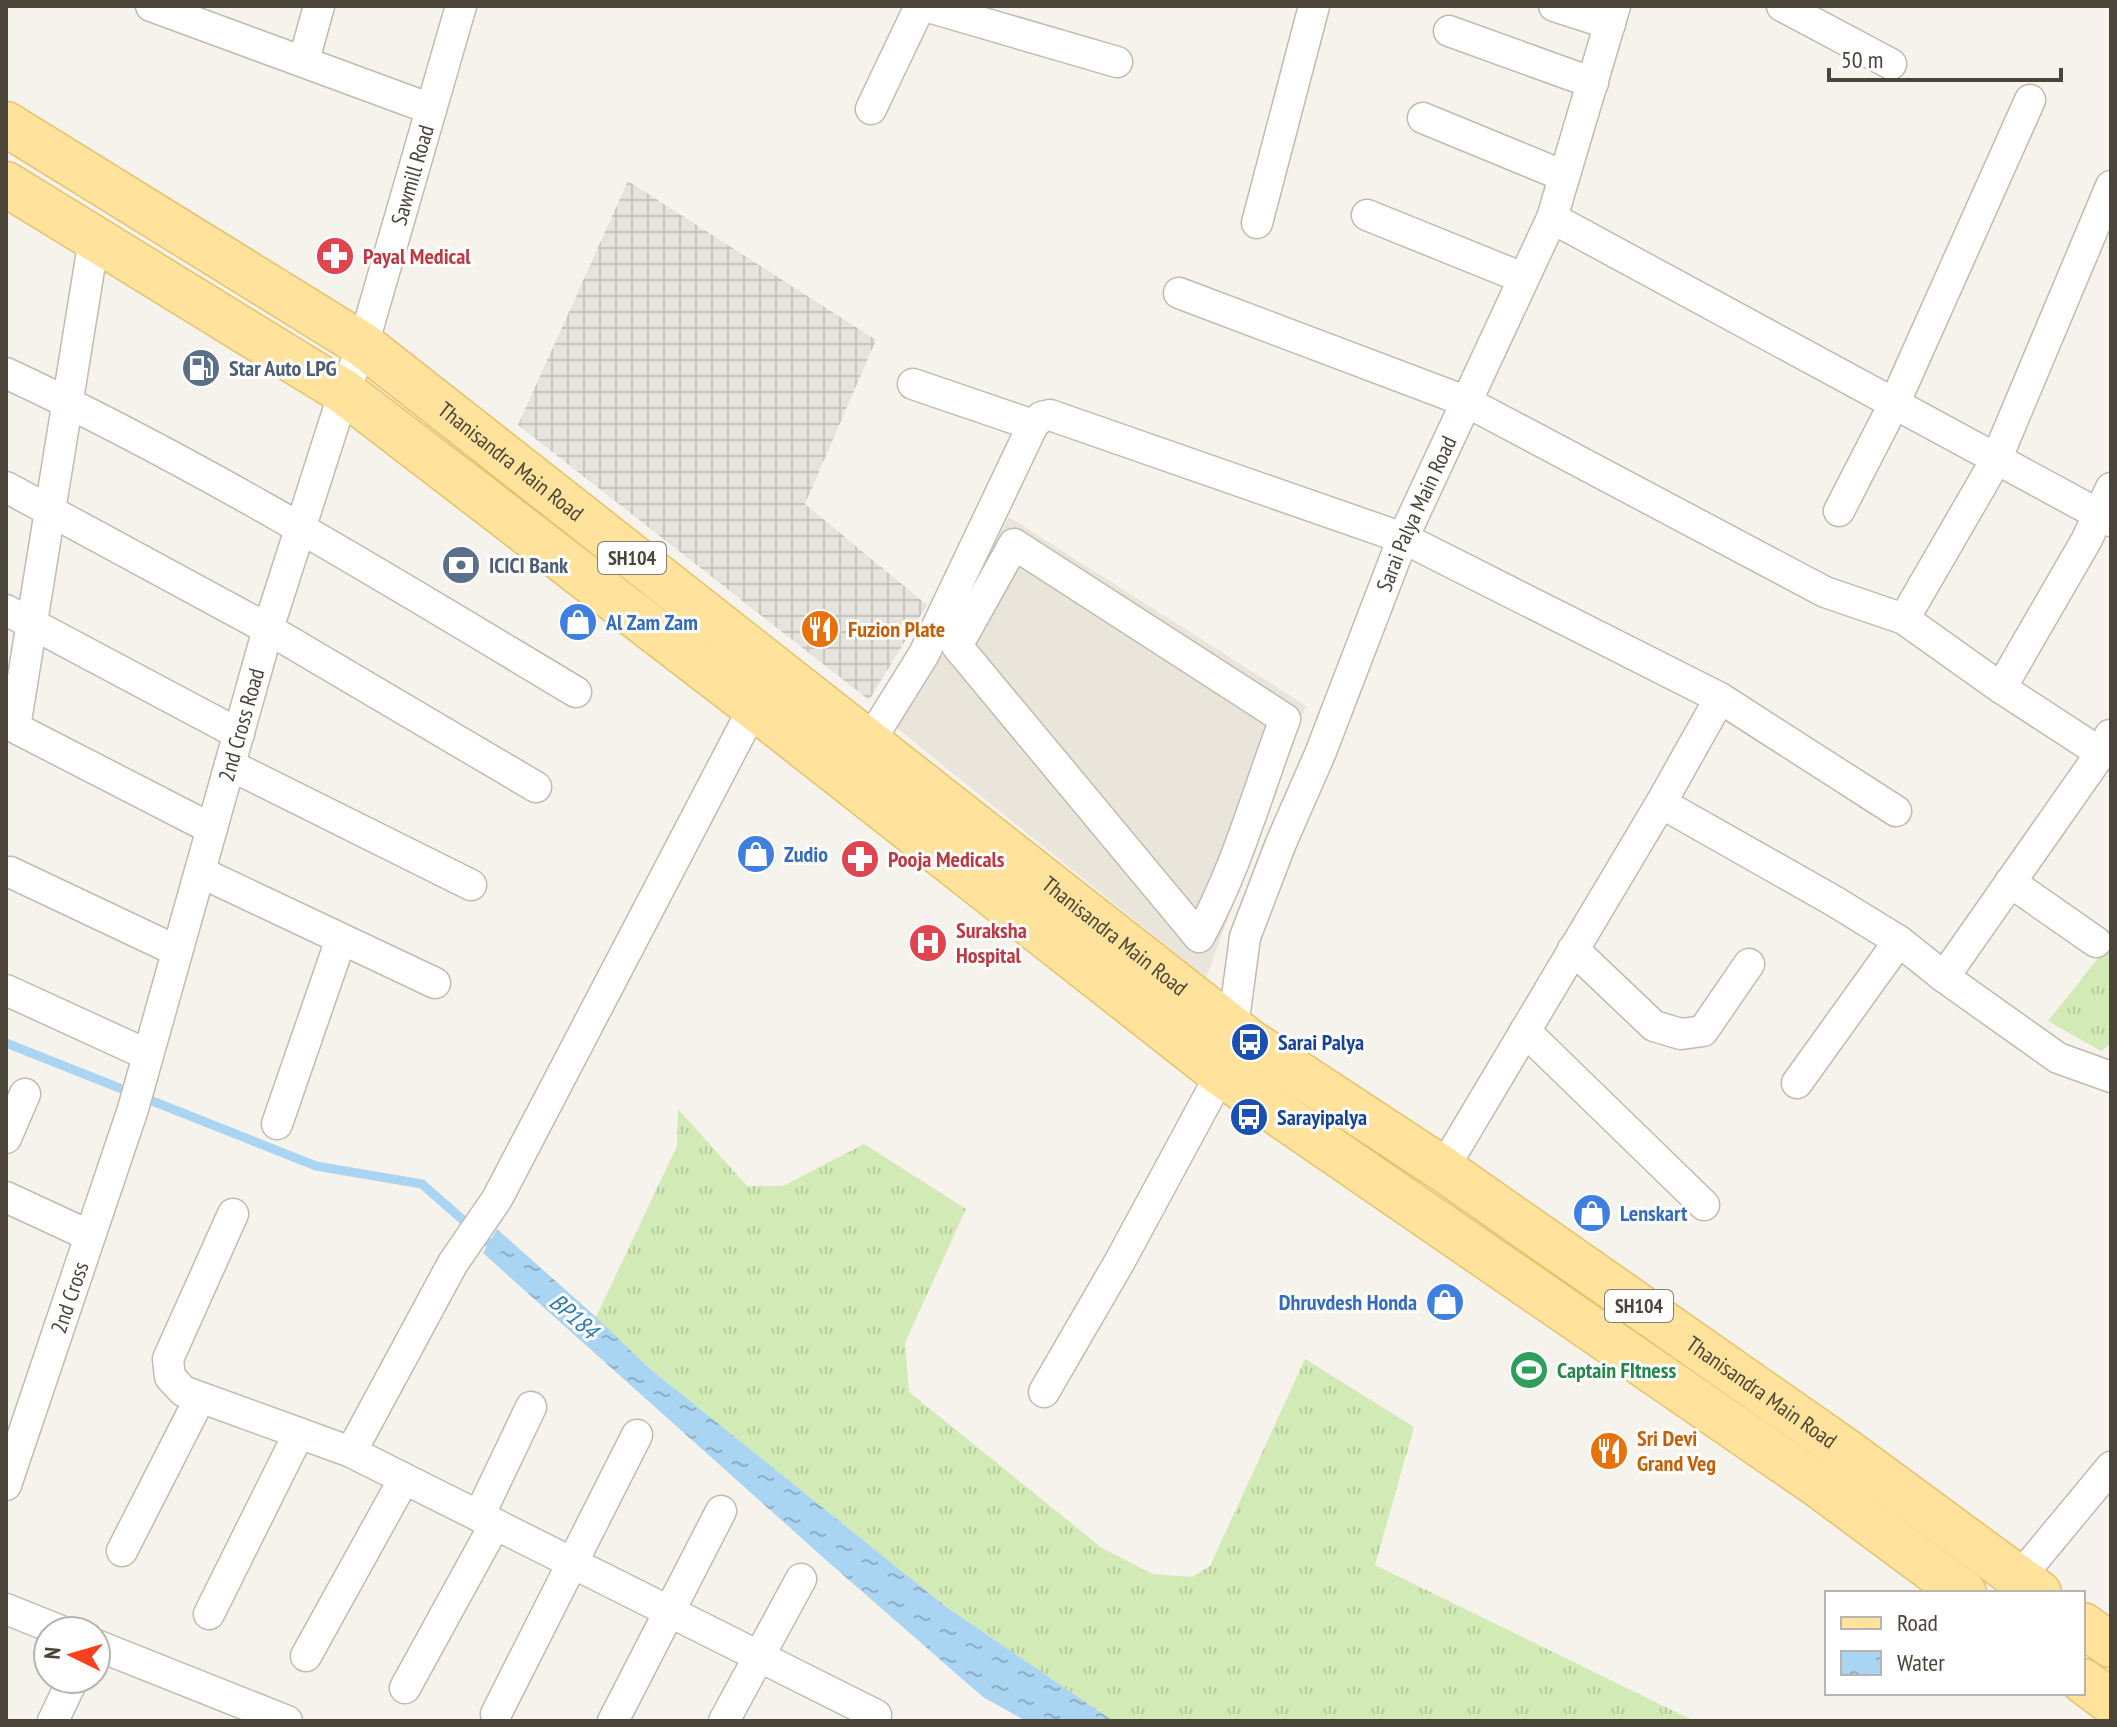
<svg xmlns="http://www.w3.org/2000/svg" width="2117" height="1727" font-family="'PT Sans Narrow',sans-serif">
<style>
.residential{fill:#eae5da}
.industrial{fill:url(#industrial-grid)}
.grass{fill:url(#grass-tufts)}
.water{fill:url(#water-ripples)}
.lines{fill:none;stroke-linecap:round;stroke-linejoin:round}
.stream{stroke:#a9d4f2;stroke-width:9}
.street-casing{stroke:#c2bbae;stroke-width:33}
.primary-casing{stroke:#e6c16a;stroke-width:47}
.street{stroke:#fff;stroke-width:30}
.primary{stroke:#ffe39c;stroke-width:44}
.labels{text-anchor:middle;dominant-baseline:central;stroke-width:6;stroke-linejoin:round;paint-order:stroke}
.shield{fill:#fff;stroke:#817c74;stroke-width:2}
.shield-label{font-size:20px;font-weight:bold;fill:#4b4439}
.street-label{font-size:22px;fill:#4b4439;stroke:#fff}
.health-label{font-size:22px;font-weight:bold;fill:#be3a42;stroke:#fff;text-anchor:start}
.service-label{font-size:22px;font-weight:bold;fill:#4e5e75;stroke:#fff;text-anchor:start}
.shop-label{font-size:22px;font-weight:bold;fill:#366cbe;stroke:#fff;text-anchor:start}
.food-label{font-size:22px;font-weight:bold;fill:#c56008;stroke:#fff;text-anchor:start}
.transit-label{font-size:22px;font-weight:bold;fill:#164399;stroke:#fff;text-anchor:start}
.leisure-label{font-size:22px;font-weight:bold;fill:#27864d;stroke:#fff;text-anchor:start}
.water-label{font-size:24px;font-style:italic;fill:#2e7ab2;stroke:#fff}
</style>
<defs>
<pattern id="industrial-grid" width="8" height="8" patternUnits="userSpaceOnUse" patternTransform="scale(2)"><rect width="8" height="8" fill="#e6e2dd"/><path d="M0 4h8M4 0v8" fill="none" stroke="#c7c3be"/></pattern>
<pattern id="grass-tufts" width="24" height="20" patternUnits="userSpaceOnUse" patternTransform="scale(2)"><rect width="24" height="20" fill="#d2eab5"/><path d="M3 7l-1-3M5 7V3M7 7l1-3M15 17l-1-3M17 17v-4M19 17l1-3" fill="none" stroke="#b6ca9c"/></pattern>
<pattern id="water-ripples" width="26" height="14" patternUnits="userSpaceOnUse" patternTransform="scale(2)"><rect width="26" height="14" fill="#a9d4f2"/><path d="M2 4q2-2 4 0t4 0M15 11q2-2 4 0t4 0" fill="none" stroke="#8caec5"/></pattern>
</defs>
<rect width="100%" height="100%" fill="#f6f3ec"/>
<path class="residential" d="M 1009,517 L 1306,706 L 1206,978 L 897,728 Z"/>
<path class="industrial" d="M 628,181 L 876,340 L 805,504 L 927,605 L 869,700 L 518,425 Z"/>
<path class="grass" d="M 2111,942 L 2111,1043 L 2101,1051 L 2048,1021 Z
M 678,1109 L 747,1186 L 783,1186 L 864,1144 L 966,1209 L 905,1343 L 909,1392 L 1102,1548 L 1153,1574 L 1192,1577 L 1210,1566 L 1305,1359 L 1414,1427 L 1375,1565 L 1694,1721 L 1113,1721 L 945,1606 L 649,1368 L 596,1317 L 677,1146 Z"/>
<path class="water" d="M 497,1229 L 596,1317 L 649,1368 L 945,1606 L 1113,1721 L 1026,1721 L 983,1697 L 826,1560 L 483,1253 Z"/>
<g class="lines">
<path class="stream" d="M 6,1043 L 316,1166 L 422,1184 L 497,1250"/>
<g class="street-casing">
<g id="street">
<path d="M 151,6 L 431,109"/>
<path d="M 925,6 L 1117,62"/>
<path d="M 1554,6 L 1610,24"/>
<path d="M 1782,6 L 1891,64"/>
<path d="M 1449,31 L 1593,83"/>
<path d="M 304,60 L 319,6"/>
<path d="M 871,109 L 920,6"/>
<path d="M 1423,118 L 1564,176"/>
<path d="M 1367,215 L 1523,278"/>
<path d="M 1552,218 L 2111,521"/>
<path d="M 1257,223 L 1314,6"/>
<path d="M 1179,293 L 1465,401 L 1825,592 L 1904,619 L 2001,688 L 2101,753"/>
<path d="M 6,373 C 203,465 389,580 576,692"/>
<path d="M 913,384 L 1033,425"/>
<path d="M 6,487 L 268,629 L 536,787"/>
<path d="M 1839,511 L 1895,402 L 2030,100"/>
<path d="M 1014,544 L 1285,719 C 1257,793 1237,868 1199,937 L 957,646 Z"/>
<path d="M 6,610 L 239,734"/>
<path d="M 1904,619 L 1996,460 L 2111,186"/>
<path d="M 2001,688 L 2086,541 L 2111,488"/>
<path d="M 1720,698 L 1896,811"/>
<path d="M 754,707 L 497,1199 L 453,1263 L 351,1452 L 876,1715 L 874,1721"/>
<path d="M 6,723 L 212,829"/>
<path d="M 15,727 L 94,239"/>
<path d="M 868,744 L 924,654 L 1033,425 L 1041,417 L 1050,415 L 1403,538 L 1720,698 L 1661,803 L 1834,901 L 1899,941 L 1944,977 L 2058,1058 L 2111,1077"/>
<path d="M 230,765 L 471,885"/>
<path d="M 10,872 L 177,951"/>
<path d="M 200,872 L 435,983"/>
<path d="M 2010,882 L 2096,942"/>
<path d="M 1573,949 L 1654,1026 L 1681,1034 L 1703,1031 L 1749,964"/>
<path d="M 1944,977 L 2101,753 L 2110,735"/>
<path d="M 6,990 L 148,1055"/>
<path d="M 1525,1031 L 1704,1205"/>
<path d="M 1797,1083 L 1899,941"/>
<path d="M 277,1124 L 341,939"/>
<path d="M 6,1138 L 25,1094"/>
<path d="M 1443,1169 L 1661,803"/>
<path d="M 6,1197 L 88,1235"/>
<path d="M 233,1214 L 168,1359 L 170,1377 L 183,1391 L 351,1452"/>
<path id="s1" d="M 1044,1392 L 1120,1261 L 1221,1074 L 1233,1027 L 1245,937 L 1281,843 L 1320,754 L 1403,538 L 1552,218 L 1615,6"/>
<path id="s2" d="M 6,1485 L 133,1109 L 268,629 L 344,392 L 363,345 L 461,6"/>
<path d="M 479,1516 L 531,1407"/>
<path d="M 122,1551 L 200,1398"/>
<path d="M 2019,1578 L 2111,1467"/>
<path d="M 6,1609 L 61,1631"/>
<path d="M 209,1614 L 299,1433"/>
<path d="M 96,1645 L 287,1721"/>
<path d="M 306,1656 L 404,1479"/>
<path d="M 405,1688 L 495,1524"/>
<path d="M 496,1714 L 637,1435"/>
<path d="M 53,1721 L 73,1679"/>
<path d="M 613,1721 L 721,1511"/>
<path d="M 724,1721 L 801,1579"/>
</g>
</g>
<g class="primary-casing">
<g id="primary">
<path id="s3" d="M 6,124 L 363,345 L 1250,1042 L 1443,1169 L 1846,1451 L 2039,1593"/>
<path d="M 6,184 L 344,392 L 754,707 L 1221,1074 L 1821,1487 L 1964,1593"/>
<path d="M 2083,1625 L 2111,1645"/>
<path d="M 2083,1681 L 2111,1702"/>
</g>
</g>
<use href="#street" class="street"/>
<use href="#primary" class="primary"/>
</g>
<defs>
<g id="pharmacy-disc" transform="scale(2)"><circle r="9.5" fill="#e0444e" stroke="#fff"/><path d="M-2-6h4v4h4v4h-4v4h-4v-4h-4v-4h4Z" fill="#fff"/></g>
<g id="fuel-disc" transform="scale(2)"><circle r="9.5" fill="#5c6f8a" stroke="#fff"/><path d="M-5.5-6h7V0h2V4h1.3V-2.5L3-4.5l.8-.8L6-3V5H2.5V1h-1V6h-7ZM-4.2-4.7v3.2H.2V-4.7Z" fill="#fff"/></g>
<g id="bank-disc" transform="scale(2)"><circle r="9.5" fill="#5c6f8a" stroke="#fff"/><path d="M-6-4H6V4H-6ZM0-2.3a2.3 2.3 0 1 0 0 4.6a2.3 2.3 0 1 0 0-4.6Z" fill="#fff"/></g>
<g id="shop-disc" transform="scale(2)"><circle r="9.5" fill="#3f7fe0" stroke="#fff"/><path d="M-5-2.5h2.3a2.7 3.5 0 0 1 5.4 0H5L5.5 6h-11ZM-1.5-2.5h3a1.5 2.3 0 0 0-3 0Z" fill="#fff"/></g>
<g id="restaurant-disc" transform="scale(2)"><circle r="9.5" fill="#e8710a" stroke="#fff"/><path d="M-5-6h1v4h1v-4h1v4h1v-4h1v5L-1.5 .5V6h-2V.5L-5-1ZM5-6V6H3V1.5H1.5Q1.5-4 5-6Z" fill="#fff"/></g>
<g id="hospital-disc" transform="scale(2)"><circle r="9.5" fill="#e0444e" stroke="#fff"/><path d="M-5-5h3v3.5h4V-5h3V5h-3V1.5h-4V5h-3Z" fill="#fff"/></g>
<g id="bus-disc" transform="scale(2)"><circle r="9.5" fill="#1a4fb4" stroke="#fff"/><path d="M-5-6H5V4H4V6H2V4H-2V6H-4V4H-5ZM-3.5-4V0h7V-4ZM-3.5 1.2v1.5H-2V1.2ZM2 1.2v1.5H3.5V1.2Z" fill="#fff"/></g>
<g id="stadium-disc" transform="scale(2)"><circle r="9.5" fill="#2e9e5b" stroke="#fff"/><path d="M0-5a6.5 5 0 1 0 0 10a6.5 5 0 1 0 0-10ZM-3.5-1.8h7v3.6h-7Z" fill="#fff"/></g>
</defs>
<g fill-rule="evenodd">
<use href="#pharmacy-disc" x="335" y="256"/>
<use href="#fuel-disc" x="201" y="368"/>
<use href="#bank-disc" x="461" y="565"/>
<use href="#shop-disc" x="578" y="622"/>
<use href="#restaurant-disc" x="820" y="629"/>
<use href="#shop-disc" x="756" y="854"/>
<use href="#pharmacy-disc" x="860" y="859"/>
<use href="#hospital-disc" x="928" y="943"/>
<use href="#bus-disc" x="1250" y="1042"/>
<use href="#bus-disc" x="1249" y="1117"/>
<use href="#shop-disc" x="1592" y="1213"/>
<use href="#shop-disc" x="1445" y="1302"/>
<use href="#stadium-disc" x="1529" y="1370"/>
<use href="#restaurant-disc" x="1609" y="1451"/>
</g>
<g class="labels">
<g class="shield">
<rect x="598" y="542" width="68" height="32" rx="6"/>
<rect x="1605" y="1290" width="68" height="32" rx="6"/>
</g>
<g class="shield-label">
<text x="632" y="558">SH104</text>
<text x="1639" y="1306">SH104</text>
</g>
<g class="street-label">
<text stroke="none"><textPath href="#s2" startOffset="1372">Sawmill Road</textPath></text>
<text stroke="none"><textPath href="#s3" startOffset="608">Thanisandra Main Road</textPath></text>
<text stroke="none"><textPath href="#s1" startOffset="960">Sarai Palya Main Road</textPath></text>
<text stroke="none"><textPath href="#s2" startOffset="796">2nd Cross Road</textPath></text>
<text stroke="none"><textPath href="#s3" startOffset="1376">Thanisandra Main Road</textPath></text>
<text stroke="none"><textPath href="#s2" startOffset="198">2nd Cross</textPath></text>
<text stroke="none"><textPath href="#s3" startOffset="2168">Thanisandra Main Road</textPath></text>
</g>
<g class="health-label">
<text x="363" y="256">Payal Medical</text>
<text x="888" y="859">Pooja Medicals</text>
<text x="956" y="930">Suraksha<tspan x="956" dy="25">Hospital</tspan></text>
</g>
<g class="service-label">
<text x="229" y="368">Star Auto LPG</text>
<text x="489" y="565">ICICI Bank</text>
</g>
<g class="shop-label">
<text x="606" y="622">Al Zam Zam</text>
<text x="784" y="854">Zudio</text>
<text x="1620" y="1213">Lenskart</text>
<text x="1417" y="1302" text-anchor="end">Dhruvdesh Honda</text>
</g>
<g class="food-label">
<text x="848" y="629">Fuzion Plate</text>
<text x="1637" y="1438">Sri Devi<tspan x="1637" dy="25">Grand Veg</tspan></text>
</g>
<g class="transit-label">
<text x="1278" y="1042">Sarai Palya</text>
<text x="1277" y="1117">Sarayipalya</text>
</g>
<g class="leisure-label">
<text x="1557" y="1370">Captain FItness</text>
</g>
<g class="water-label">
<text transform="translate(574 1316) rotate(41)">BP184</text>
</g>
</g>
<rect width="2117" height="1727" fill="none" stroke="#4b4439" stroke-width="16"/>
<rect x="1825" y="1591" width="260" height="104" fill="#ffffff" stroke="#b7b4b0" stroke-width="2"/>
<rect x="1841" y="1617" width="40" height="12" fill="#ffe39c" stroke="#b7b4b0" stroke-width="2"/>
<text x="1897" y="1631" font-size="24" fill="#4b4439">Road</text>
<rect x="1841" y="1651" width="40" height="24" fill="url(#water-ripples)" stroke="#b7b4b0" stroke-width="2"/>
<text x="1897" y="1671" font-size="24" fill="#4b4439">Water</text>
<g transform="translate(72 1655) rotate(275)"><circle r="38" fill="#ffffff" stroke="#b7b4b0" stroke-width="2"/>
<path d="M0-6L14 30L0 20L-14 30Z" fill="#fc3f1d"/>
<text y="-12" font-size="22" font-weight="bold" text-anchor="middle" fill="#4b4439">N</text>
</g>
<path d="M1829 68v12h232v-12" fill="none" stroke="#4b4439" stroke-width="4"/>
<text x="1841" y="68" font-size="24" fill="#4b4439" stroke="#ffffff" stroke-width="6" paint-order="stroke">50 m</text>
</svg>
